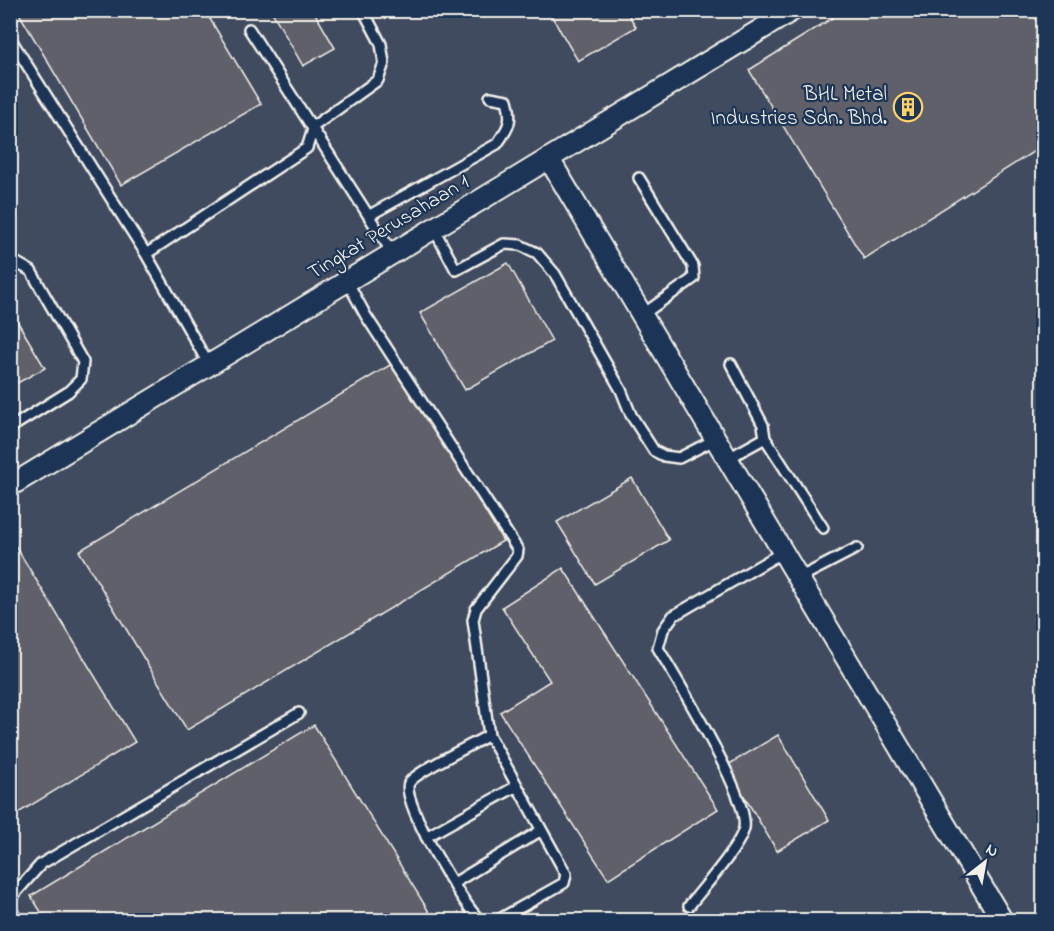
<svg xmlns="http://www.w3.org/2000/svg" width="1054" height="931" font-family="'Indie Flower',sans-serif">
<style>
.built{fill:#3f4b61}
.building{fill:#61616b;stroke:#f4f1e8;stroke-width:1.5}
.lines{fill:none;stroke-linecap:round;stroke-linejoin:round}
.service-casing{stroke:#f4f1e8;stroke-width:14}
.minor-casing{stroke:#f4f1e8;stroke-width:24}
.service{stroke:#1d3557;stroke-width:9}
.minor{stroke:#1d3557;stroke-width:20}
.labels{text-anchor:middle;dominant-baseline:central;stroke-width:4.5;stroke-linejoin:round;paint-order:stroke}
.poi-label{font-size:21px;fill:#f4f1e8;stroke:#1d3557;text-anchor:end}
.street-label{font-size:21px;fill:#f4f1e8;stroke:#1d3557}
</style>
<rect width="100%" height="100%" fill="#31425d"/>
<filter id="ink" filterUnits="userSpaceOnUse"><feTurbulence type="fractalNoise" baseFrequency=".0167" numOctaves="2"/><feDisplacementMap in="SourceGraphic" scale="12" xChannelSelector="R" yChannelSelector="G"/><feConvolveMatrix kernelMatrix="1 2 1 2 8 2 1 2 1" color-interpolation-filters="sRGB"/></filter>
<g filter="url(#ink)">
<path class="built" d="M 10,11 L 1036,11 L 1044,22 L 1043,920 L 11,920 Z"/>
<path class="building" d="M 17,10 L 224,10 L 210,19 L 261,104 L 121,185 Z
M 271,10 L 313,10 L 335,48 L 303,66 Z
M 548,10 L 626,10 L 636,27 L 578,61 Z
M 845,10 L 1036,10 L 1044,22 L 1044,145 L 864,259 L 749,70 Z
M 508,263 L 552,341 L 465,390 L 420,313 Z
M 10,309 L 45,368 L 10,387 Z
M 395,362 L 503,541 L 187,730 L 79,551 Z
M 632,478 L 669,540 L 595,584 L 557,522 Z
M 10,537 L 135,742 L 10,818 Z
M 563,568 L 718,809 L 608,879 L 500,712 L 550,681 L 502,607 Z
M 314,725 L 434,920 L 46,920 L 31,896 Z
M 778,735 L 829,820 L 777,851 L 726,766 Z"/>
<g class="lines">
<g class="service-casing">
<path id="service" d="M 249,29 L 393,254
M 10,38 L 146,254 L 209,365
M 639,178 L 693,266 L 694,278 L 642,315
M 370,215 L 497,144 C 509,127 513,121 507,100 L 490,97
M 434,229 L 456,270 L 504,244 L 520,245 L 537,253 L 555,274 L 621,390 L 631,415 L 654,451 L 664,456 L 679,458 L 716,439
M 146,254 L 307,148 L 314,126 L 378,80 L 384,63 L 381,44 L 363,10
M 10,259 L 31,271 L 83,362 L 81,379 L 68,392 L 10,428
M 347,281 L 366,316 L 518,550 L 517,556 L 476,609 L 473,620 L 489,735 L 566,874 L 564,883 L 498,920
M 765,438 L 823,528
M 727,459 L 765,438 L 763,425 L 731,364
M 799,578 L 857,548
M 426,837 L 515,787
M 454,883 L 540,831
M 10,899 L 41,864 L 299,713
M 689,906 C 702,889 740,847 744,828 C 750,799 676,678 658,648 L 663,630 L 673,616 L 783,552
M 10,908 L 17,920
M 480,920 C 464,907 400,801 409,783 C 415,772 474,744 489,735"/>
</g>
<g class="minor-casing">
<path id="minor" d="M 549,159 L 1002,920
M 10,486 L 793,10"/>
</g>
<use href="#service" class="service"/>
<use href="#minor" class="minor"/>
</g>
</g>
<defs>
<g id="building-ring" transform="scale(1.5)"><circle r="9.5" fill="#1d3557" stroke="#ffd166" stroke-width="1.5"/><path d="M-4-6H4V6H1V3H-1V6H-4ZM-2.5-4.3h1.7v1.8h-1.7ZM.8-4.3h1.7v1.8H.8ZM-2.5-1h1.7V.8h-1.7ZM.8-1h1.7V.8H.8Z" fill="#ffd166"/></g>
</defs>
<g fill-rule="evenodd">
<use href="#building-ring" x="908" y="107"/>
</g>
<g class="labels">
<g class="poi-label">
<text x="887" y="95">BHL Metal<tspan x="887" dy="24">Industries Sdn. Bhd.</tspan></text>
</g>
<g class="street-label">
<text transform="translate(389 228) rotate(-31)">Tingkat Perusahaan 1</text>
</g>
</g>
<rect width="1054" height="931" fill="none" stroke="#1d3557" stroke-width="36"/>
<rect x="18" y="18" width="1018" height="895" fill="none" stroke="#f4f1e8" stroke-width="2" filter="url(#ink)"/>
<g transform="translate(985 862) rotate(31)" stroke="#1d3557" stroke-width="4.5" paint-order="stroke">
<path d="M0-4.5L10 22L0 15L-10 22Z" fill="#f4f1e8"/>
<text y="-9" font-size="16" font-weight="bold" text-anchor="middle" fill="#f4f1e8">N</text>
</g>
</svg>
